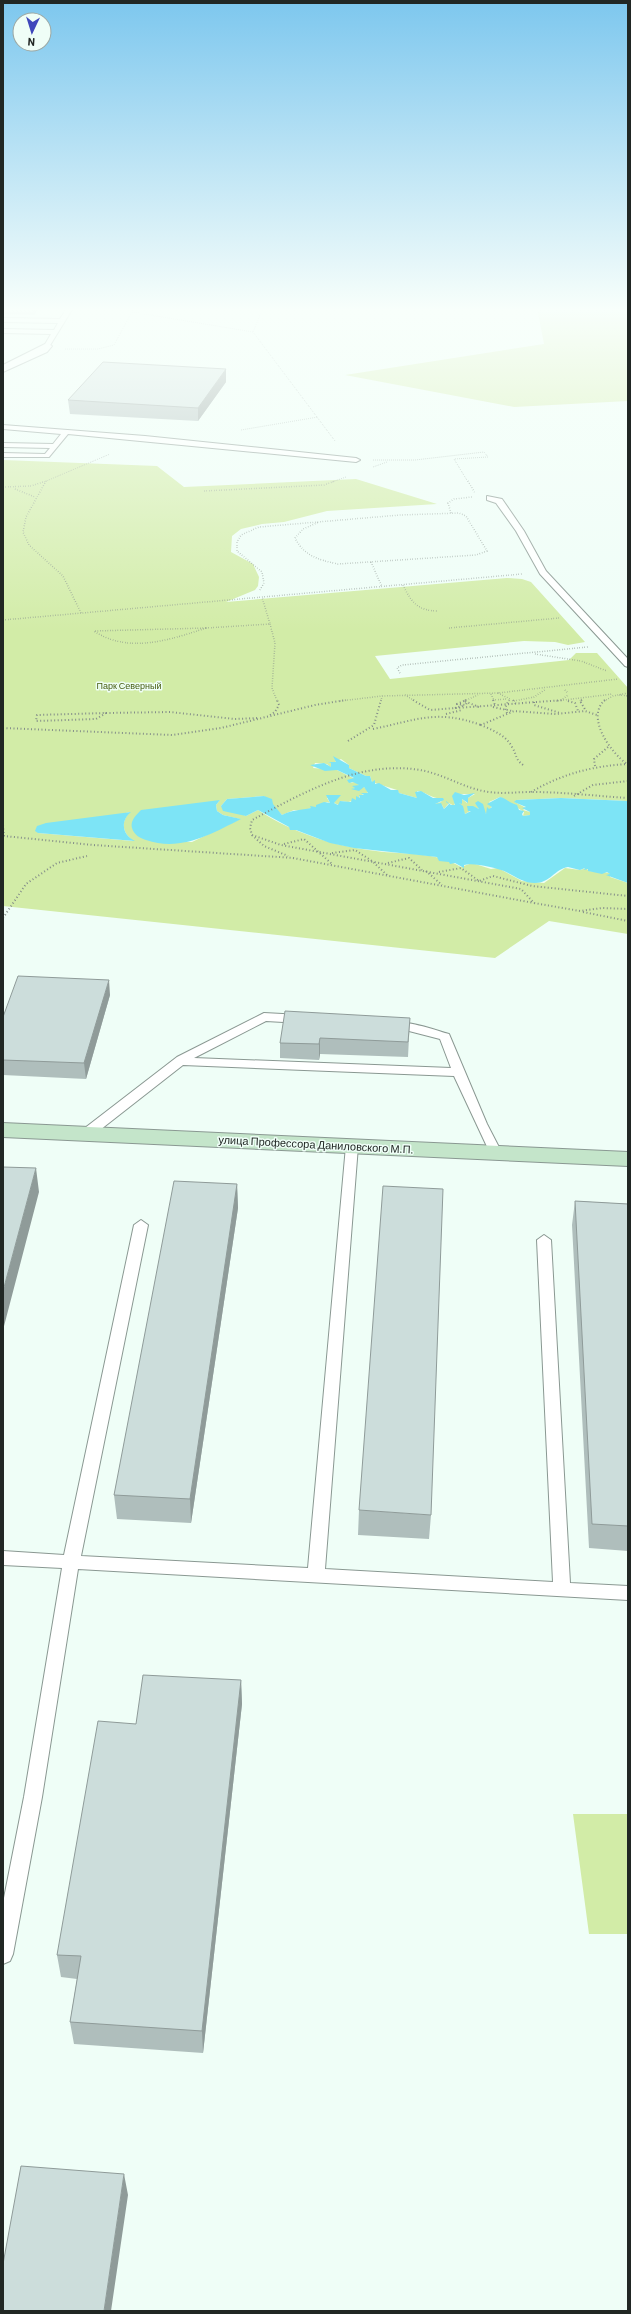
<svg xmlns="http://www.w3.org/2000/svg" width="631" height="2314" font-family="Barlow,sans-serif">
<style>
.green{fill:#d2eca7;fill-rule:evenodd}
.water{fill:#7de4f6}
.lines{fill:none;stroke-linecap:round;stroke-linejoin:round}
.service-casing{stroke:#8a9892;stroke-width:2}
.minor-casing{stroke:#8a9892;stroke-width:2}
.secondary-casing{stroke:#8a9892;stroke-width:2}
.path-far2{stroke:#848e89;stroke-width:1;stroke-dasharray:0.5 1.5;stroke-linecap:butt}
.path-far1{stroke:#848e89;stroke-width:1.5;stroke-dasharray:0.5 2;stroke-linecap:butt}
.path{stroke:#848e89;stroke-width:2;stroke-dasharray:1 2.5;stroke-linecap:butt}
.service{fill:#fff;fill-rule:evenodd}
.minor{fill:#fff;fill-rule:evenodd}
.secondary{fill:#c4e5ca;fill-rule:evenodd}
.wall{fill:#afbebc}
.shaded-wall{fill:#8f9b99}
.building{fill:#ccdddb;stroke:#8f9b99}
.labels{text-anchor:middle;dominant-baseline:central;stroke-width:3;stroke-linejoin:round;paint-order:stroke}
.far-park-label{font-size:9px;fill:#475e11;stroke:#effef7}
.street-label{font-size:11px;fill:#212724;stroke:#effef7}
</style>
<rect width="100%" height="100%" fill="#effef7"/>
<path class="green" d="M 537,308 L 628,308 L 628,401 L 514,407 L 345,375 L 544,344 Z
M 3,460 L 157,466 L 184,487 L 356,479 L 437,504 L 327,511 L 284,522 L 262,524 L 241,529 L 232,536 L 231,552 L 253,564 L 259,577 L 258,586 L 255,590 L 226,602 L 507,578 L 522,579 L 531,582 L 585,642 L 568,645 L 555,642 L 524,641 L 375,656 L 390,679 L 569,660 L 576,653 L 597,653 L 628,688 L 628,801 L 561,798 L 516,800 L 515,802 L 526,808 L 523,810 L 530,812 L 530,815 L 523,816 L 524,812 L 500,797 L 489,802 L 492,806 L 486,814 L 478,806 L 479,809 L 475,808 L 465,814 L 459,803 L 462,799 L 467,803 L 468,798 L 475,794 L 458,794 L 454,806 L 449,803 L 444,809 L 442,805 L 434,804 L 441,802 L 443,798 C 433,800 425,791 417,791 L 417,798 L 399,793 L 397,790 L 372,782 L 370,776 L 366,776 L 349,768 L 349,765 L 341,759 L 333,763 L 328,762 L 331,763 L 331,768 L 327,764 L 315,763 L 313,768 L 337,770 L 355,779 L 350,783 L 354,782 L 360,784 L 353,789 L 364,787 L 369,792 L 359,796 L 360,799 L 348,802 L 341,801 L 339,805 L 334,803 L 337,796 L 327,798 L 330,803 L 327,802 L 316,807 L 300,811 L 294,810 L 282,815 L 264,796 L 227,799 L 221,806 L 246,816 L 258,810 C 293,833 334,846 376,851 C 405,855 435,851 461,867 L 472,863 L 491,869 L 498,868 L 522,881 L 544,883 L 565,868 L 580,870 L 586,868 L 589,871 L 611,873 L 610,877 L 628,883 L 628,934 L 549,921 L 495,958 L 3,906 ZM 220,800 L 216,805 L 217,811 L 223,815 L 240,819 L 192,842 L 154,842 ZM 130,812 C 119,823 124,834 133,841 L 38,833 Z
M 573,1814 L 628,1814 L 628,1934 L 589,1934 Z"/>
<path class="water" d="M 333,756 L 349,765 L 349,768 L 366,776 L 370,776 L 372,782 L 375,780 L 375,784 L 379,783 L 391,790 L 398,790 L 399,793 L 417,798 L 415,792 L 421,791 L 433,798 L 443,798 L 444,800 L 435,804 L 441,803 L 444,809 L 449,804 L 446,802 L 446,801 L 451,805 L 455,805 L 452,796 L 455,792 L 464,795 L 475,793 L 468,798 L 468,803 L 462,799 L 462,804 L 459,803 L 463,806 L 465,814 L 471,811 L 468,811 L 467,806 L 473,806 L 479,809 L 475,803 L 478,801 L 483,804 L 486,814 L 487,807 L 489,809 L 492,807 L 487,804 L 500,797 C 506,798 509,803 517,805 L 519,810 L 524,811 L 522,814 L 523,816 L 530,815 L 530,812 L 522,808 L 526,807 L 514,802 L 516,800 L 561,798 L 628,801 L 628,883 L 606,875 L 610,874 L 607,872 L 602,874 L 588,871 L 588,869 L 584,870 L 585,868 L 580,870 L 568,867 C 555,869 550,883 535,883 C 523,883 515,876 504,871 C 496,868 473,862 464,865 L 464,868 L 455,863 L 450,864 L 449,862 L 439,861 L 437,857 L 354,848 L 330,843 L 296,830 L 290,830 L 289,827 L 258,810 L 246,816 L 223,811 L 221,806 L 227,799 L 264,796 L 272,799 L 273,804 L 282,815 C 292,810 301,810 311,808 L 310,806 L 316,807 L 316,805 L 324,802 L 330,803 L 326,795 L 341,795 L 334,803 L 338,805 L 340,801 L 351,802 L 352,798 L 356,800 L 356,796 L 360,798 L 359,795 L 364,795 L 361,793 L 368,793 L 364,787 L 359,791 L 351,789 L 355,788 L 352,786 L 359,785 L 353,782 L 349,783 L 347,780 L 354,778 L 337,770 L 325,771 L 310,765 L 324,763 L 331,767 L 331,763 L 328,762 L 336,762 Z
M 220,800 L 216,805 L 217,811 L 223,815 L 241,819 C 211,834 181,852 146,840 C 140,838 134,835 132,828 C 130,821 136,815 141,810 Z
M 131,812 C 120,821 122,835 135,841 L 38,833 L 35,831 L 37,826 L 46,823 Z"/>
<g class="lines">
<g class="service-casing">
<path id="service" d="M 67,308 L 73,308 L 49,347 L 44,346 L 51,334 L 3,333 L 3,329 L 54,330 L 58,323 L 3,322 L 3,318 L 60,319 Z
M 3,425 L 145,436 L 356,458 L 360,460 L 356,462 L 68,434 L 49,457 L 3,457 L 3,453 L 45,454 L 50,448 L 3,447 L 3,443 L 53,444 L 61,434 L 3,429 Z
M 487,496 L 502,499 L 524,531 L 546,571 L 628,659 L 628,667 L 625,666 L 540,574 L 516,531 L 496,503 L 487,500 Z
M 264,1013 L 301,1015 L 307,1019 L 301,1023 L 266,1021 L 194,1058 L 451,1068 L 440,1039 L 409,1031 L 392,1030 L 386,1026 C 394,1015 438,1031 449,1034 L 487,1124 L 502,1153 L 496,1157 L 490,1153 L 454,1076 L 183,1065 L 91,1137 L 81,1137 L 80,1134 L 81,1131 L 177,1057 Z
M 352,1142 L 358,1146 L 325,1569 L 553,1582 L 537,1240 L 544,1235 L 551,1240 L 570,1583 L 628,1586 L 628,1600 L 78,1569 L 42,1797 L 13,1954 L 10,1961 L 3,1964 L 3,1903 L 24,1797 L 62,1568 L 3,1565 L 3,1551 L 64,1555 L 134,1225 L 141,1220 L 148,1225 L 81,1556 L 308,1568 L 346,1146 Z"/>
</g>
<g class="minor-casing">
<path id="minor" d="M 47,343 L 52,346 L 47,352 L 3,372 L 3,365 Z"/>
</g>
<g class="secondary-casing">
<path id="secondary" d="M 3,1123 L 628,1152 L 628,1166 L 3,1137 Z"/>
</g>
<path class="path-far2" d="M 132,312 L 253,332 L 335,441
M 253,332 L 263,308
M 65,349 L 98,349 L 114,345 L 134,308
M 241,430 L 318,417
M 373,460 L 415,460 L 484,452 L 488,457 L 454,459 L 468,482
M 373,467 L 387,462
M 44,482 L 110,454
M 332,482 L 346,477"/>
<path class="path-far1" d="M 46,481 L 26,517 L 23,532 L 29,545 L 63,576 L 81,613
M 468,481 L 475,493
M 3,487 L 31,486 L 43,482
M 15,489 L 35,497
M 204,491 L 324,485 L 335,481
M 451,513 L 448,503 L 454,499 L 472,497
M 371,562 L 382,587
M 403,585 C 411,602 418,611 438,611
M 260,590 L 264,583 L 262,572 L 237,551 L 237,542 L 241,535 L 259,527 L 400,515 L 459,513 L 466,516 L 487,551 L 476,555 L 338,564 C 319,560 304,556 295,538 L 303,529 L 319,522
M 3,620 L 522,574
M 270,624 L 275,643 L 272,688 L 277,701
M 206,628 C 170,640 128,654 94,631 Z
M 206,628 L 270,624 L 262,597
M 449,628 L 559,618
M 535,654 L 581,661 L 607,671
M 400,673 L 397,668 L 402,665 L 588,647
M 565,690 L 568,693
M 498,693 L 510,699 L 509,701
M 491,694 L 494,701
M 405,695 L 415,701
M 619,695 L 628,696
M 563,699 L 568,695
M 493,700 L 507,699
M 340,701 L 382,696 L 498,693 L 618,679
M 381,701 L 382,696
M 464,701 L 478,695
M 514,701 L 534,697 L 546,689
M 556,701 L 613,694
M 580,701 L 582,700
M 604,701 L 613,696 L 628,693"/>
<path class="path" d="M 413,700 L 430,710 L 564,700
M 466,700 L 464,701 L 479,707
M 493,700 L 495,705
M 513,700 L 516,704
M 582,700 L 580,701 L 586,711
M 605,700 C 585,717 611,753 627,764
M 464,701 L 457,704 L 466,705 L 467,702
M 568,701 L 575,703 L 578,711
M 534,702 L 534,705 L 560,713
M 522,703 L 535,702
M 493,707 L 512,711
M 455,708 L 465,705
M 106,713 L 96,719 L 36,721 L 37,715 Z
M 106,713 L 170,712 L 235,719 L 258,718
M 507,713 L 505,708 L 509,700
M 446,714 L 462,710
M 270,715 L 275,712 L 279,705 L 277,700
M 3,728 L 172,735 L 221,728 L 315,705 L 346,700
M 373,729 C 417,720 436,709 481,725
M 348,741 L 374,725 L 381,700
M 523,765 C 515,759 517,755 512,747 C 506,735 492,730 481,725 L 514,711 L 556,714 L 585,711 L 597,715
M 595,766 L 594,759 L 608,747
M 531,792 C 562,774 592,766 628,764
M 574,796 L 593,785 L 628,781
M 628,798 C 596,796 564,792 531,792 C 517,792 503,794 489,792 C 465,789 444,774 420,770 C 359,760 303,793 252,820 L 250,828 L 252,835 L 281,845 L 521,889 L 534,903 L 580,911 L 602,908 L 628,909
M 3,825 L 4,836 L 93,845 L 294,858
M 252,835 L 264,846 L 288,856
M 284,844 L 304,839 L 332,864
M 332,853 L 355,850 L 372,861 L 387,875
M 293,858 L 534,903
M 388,863 L 409,858 L 422,870
M 426,871 L 442,885
M 439,872 L 461,868 L 479,881 L 493,876 L 532,886 L 628,896
M 583,912 L 628,921
M 3,918 L 26,884 L 57,863 L 87,856"/>
<use href="#service" class="service"/>
<use href="#minor" class="minor"/>
<use href="#secondary" class="secondary"/>
</g>
<path class="wall" d="M 3,308 L 39,308 L 34,315 L 3,314 Z
M 226,382 L 198,421 L 70,414 L 68,400 Z
M 110,995 L 86,1079 L 3,1075 L 3,1017 Z
M 410,1018 L 408,1057 L 320,1054 L 319,1060 L 280,1058 L 280,1043 Z
M 237,1184 L 238,1208 L 191,1523 L 117,1519 L 114,1495 Z
M 575,1201 L 628,1204 L 628,1551 L 589,1548 L 572,1225 Z
M 359,1510 L 431,1515 L 429,1539 L 358,1535 Z
M 241,1680 L 242,1704 L 203,2053 L 74,2044 L 70,2022 L 77,1979 L 61,1977 L 57,1955 L 136,1724 Z"/>
<path class="shaded-wall" d="M 34,308 L 39,308 L 34,315 Z
M 226,369 L 226,382 L 198,421 L 198,408 Z
M 109,980 L 110,995 L 86,1079 L 84,1063 Z
M 320,1038 L 320,1054 L 319,1060 L 319,1044 Z
M 36,1168 L 39,1192 L 3,1330 L 3,1291 Z
M 237,1184 L 238,1208 L 191,1523 L 190,1499 Z
M 241,1680 L 242,1704 L 203,2053 L 202,2031 Z
M 124,2174 L 128,2195 L 111,2311 L 104,2311 Z"/>
<path class="building" d="M 103,362 L 226,369 L 198,408 L 68,400 Z
M 18,976 L 109,980 L 84,1063 L 3,1060 L 3,1017 Z
M 285,1011 L 410,1018 L 408,1042 L 320,1038 L 319,1044 L 280,1043 Z
M 3,1167 L 36,1168 L 3,1291 Z
M 174,1181 L 237,1184 L 190,1499 L 114,1495 Z
M 383,1186 L 443,1189 L 431,1515 L 359,1510 Z
M 575,1201 L 628,1204 L 628,1526 L 592,1524 Z
M 143,1675 L 241,1680 L 202,2031 L 70,2022 L 81,1956 L 57,1955 L 98,1721 L 136,1724 Z
M 21,2166 L 124,2174 L 104,2311 L 3,2311 L 3,2264 Z"/>
<linearGradient id="sky" x2="0" y2="1"><stop stop-color="#7dc7ee"/><stop offset="0.49" stop-color="#f8fffb"/><stop offset="1" stop-color="#f8fffb" stop-opacity="0"/></linearGradient>
<rect width="631" height="632" fill="url(#sky)"/>
<g class="labels">
<g class="far-park-label">
<text x="129" y="685">Парк Северный</text>
</g>
<g class="street-label">
<text transform="translate(316 1144) rotate(3)">улица Профессора Даниловского М.П.</text>
</g>
</g>
<rect width="631" height="2314" fill="none" stroke="#212724" stroke-width="8"/>
<g transform="translate(32 32) rotate(184)"><circle r="19" fill="#effef7" stroke="#9da8a3"/>
<path d="M0-3L7 15L0 10L-7 15Z" fill="#3f47bb"/>
<text y="-6" font-size="11" font-weight="bold" text-anchor="middle" fill="#212724">N</text>
</g>
</svg>
